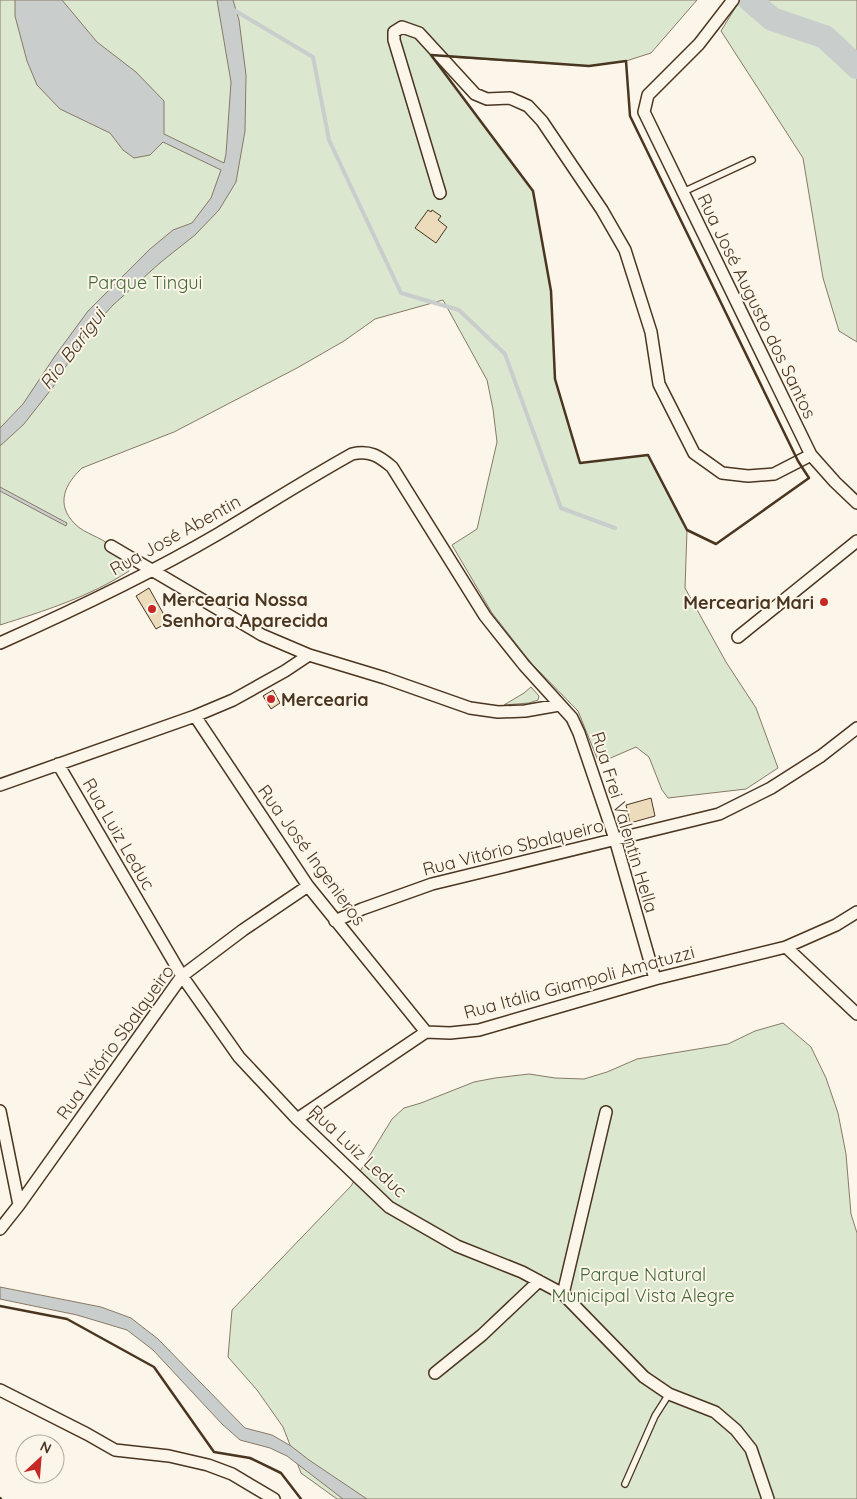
<svg xmlns="http://www.w3.org/2000/svg" width="857" height="1499" font-family="Quicksand,sans-serif">
<style>
.green{fill:#dce7d0;stroke:#887966}
.water{fill:#c9cecd;stroke:#887966}
.lines{fill:none;stroke-linecap:round;stroke-linejoin:round}
.stream{stroke:#c9cecd;stroke-width:4}
.river{stroke:#c9cecd;stroke-width:24}
.building{fill:#ecdcbc;stroke:#4a3520}
.lane-casing{stroke:#4a3520;stroke-width:8}
.street-casing{stroke:#4a3520;stroke-width:14}
.lane{stroke:#fbf6e9;stroke-width:5.5}
.street{stroke:#fbf6e9;stroke-width:11}
.wall{stroke:#4a3520;stroke-width:2.5}
.poi-dot{fill:#c62828;stroke:#fbf6e9;stroke-width:2}
.labels{text-anchor:middle;dominant-baseline:central;stroke-width:4;stroke-linejoin:round;paint-order:stroke}
.park-label{font-size:18px;fill:#436837;stroke:#fbf6e9}
.street-label{font-size:18px;fill:#4a3520;stroke:#fbf6e9}
.poi-label{font-size:18px;font-weight:bold;fill:#4a3520;stroke:#fbf6e9;text-anchor:start}
.water-label{font-size:19px;font-style:italic;fill:#4a3520;stroke:#fbf6e9}
</style>
<rect width="100%" height="100%" fill="#fbf6e9"/>
<path class="green" d="M 0,0 L 697,0 L 651,53 L 626,61 L 589,66 L 432,56 L 533,191 L 551,291 L 555,379 L 580,463 L 648,455 L 687,530 L 685,588 L 726,662 L 756,708 L 778,768 L 746,789 L 668,798 L 662,790 L 649,757 L 636,747 L 599,763 L 578,711 L 532,664 L 492,613 L 452,545 L 477,529 L 497,442 L 493,409 L 487,380 L 443,300 L 375,319 L 344,341 L 297,368 L 174,432 L 82,468 C 65,484 55,504 75,524 C 85,534 101,537 111,546 C 119,553 124,562 129,571 C 89,597 44,611 0,625 Z
M 740,0 L 857,0 L 857,342 L 839,331 L 823,278 L 803,158 L 721,31 Z
M 531,687 L 539,696 L 538,700 L 529,703 L 504,705 L 524,693 Z
M 783,1023 L 811,1047 L 826,1078 L 838,1113 L 846,1154 L 851,1214 L 857,1233 L 857,1499 L 337,1499 L 301,1473 L 283,1427 L 257,1390 L 228,1357 L 232,1310 L 351,1186 L 392,1119 L 404,1108 L 421,1103 L 474,1082 L 495,1078 L 529,1074 L 555,1078 L 584,1079 L 607,1072 L 637,1059 L 728,1044 L 755,1031 Z"/>
<path class="water" d="M 15,0 L 62,0 L 97,42 L 136,72 L 164,101 L 164,134 L 224,163 L 226,154 L 231,82 L 217,0 L 233,0 L 239,20 L 246,75 L 245,131 L 236,182 L 219,210 L 195,235 L 161,262 L 113,305 L 84,337 L 53,387 L 24,424 L 0,446 L 0,428 L 23,404 L 55,356 L 88,311 L 150,249 L 173,230 L 192,223 L 211,198 L 221,170 L 163,142 L 150,155 L 134,158 L 123,150 L 110,133 L 60,109 L 37,85 L 27,61 L 15,16 Z
M 0,487 L 67,523 L 66,526 L 0,491 Z
M 0,1287 L 101,1307 L 131,1318 L 158,1339 L 245,1428 L 272,1435 L 291,1446 L 309,1460 L 367,1499 L 343,1499 L 287,1456 L 270,1448 L 240,1440 L 222,1424 L 153,1350 L 127,1330 L 77,1315 L 0,1299 Z"/>
<g class="lines">
<path class="stream" d="M 234,10 L 313,57 L 329,140 L 401,293 L 459,310 L 505,354 L 561,508 L 615,528"/>
<path class="river" d="M 750,0 L 772,19 L 825,37 L 857,67"/>
</g>
<path class="building" d="M 428,210 L 431,212 L 432,210 L 441,216 L 438,220 L 447,227 L 436,243 L 415,228 Z
M 149,588 L 168,622 L 156,629 L 136,596 Z
M 273,690 L 280,703 L 271,709 L 263,696 Z
M 651,798 L 655,816 L 630,823 L 626,805 Z"/>
<g class="lines">
<g class="lane-casing">
<path id="lane" d="M 683,192 L 752,160
M 625,1484 L 655,1416 L 669,1394"/>
</g>
<g class="street-casing">
<path id="street" d="M 733,0 L 699,44 L 648,95 L 644,112 L 811,455 L 835,482 L 857,503
M 440,193 L 394,40 L 394,32 L 402,27 L 419,33 L 475,94 L 487,99 L 510,98 L 528,106 L 542,121 L 602,210 L 625,250 L 651,332 L 659,384 L 694,453 L 722,473 L 748,476 L 774,474 L 811,455
M 111,546 L 262,635 L 309,655 L 385,678 L 470,708 L 498,712 L 525,711 L 559,705
M 738,637 L 857,541
M 0,643 C 74,610 148,575 218,534 C 263,507 307,479 352,454 C 370,450 379,456 392,467 L 485,616 L 524,665 L 572,718 L 579,733 L 615,839 L 655,979
M 195,716 L 308,886 L 426,1032
M 58,764 L 182,976 L 239,1057 L 297,1119 L 389,1207 L 457,1246 L 522,1272 L 563,1294 L 644,1377 L 669,1394 L 715,1412 L 736,1430 L 751,1449 L 768,1499
M 0,785 L 195,716 L 233,700 L 285,671 L 309,655
M 335,921 L 362,909 L 432,884 L 719,814 L 771,788 L 821,756 L 857,728
M 786,947 L 857,1014
M 0,1111 L 19,1205
M 297,1119 L 426,1032 L 450,1033 L 479,1030 L 655,979 L 786,947 L 836,925 L 857,912
M 0,1229 L 19,1205 L 182,976 L 243,930 L 308,886
M 563,1294 L 606,1112
M 435,1373 L 482,1335 L 539,1281
M 0,1390 L 87,1434 L 115,1450 L 169,1456 L 208,1465 L 232,1474 L 274,1499"/>
</g>
<use href="#lane" class="lane"/>
<use href="#street" class="street"/>
<path class="wall" d="M 431,55 L 589,66 L 626,61 L 630,116 L 798,461 L 809,478 L 716,544 L 687,530 L 648,455 L 580,463 L 555,379 L 551,291 L 533,191 Z
M 0,1306 L 67,1319 L 154,1367 L 214,1452 L 250,1458 L 281,1473 L 301,1499
M 0,1498 L 1,1499"/>
</g>
<g class="poi-dot">
<circle cx="824" cy="602" r="5"/>
<circle cx="152" cy="609" r="5"/>
<circle cx="271" cy="699" r="5"/>
</g>
<g class="labels">
<g class="park-label">
<text x="145" y="282">Parque Tingui</text>
<text x="643" y="1274">Parque Natural<tspan x="643" dy="21">Municipal Vista Alegre</tspan></text>
</g>
<g class="street-label">
<text transform="translate(757 306) rotate(64)">Rua José Augusto dos Santos</text>
<text transform="translate(175 535) rotate(-29)">Rua José Abentin</text>
<text transform="translate(625 822) rotate(73)">Rua Frei Valentin Hella</text>
<text transform="translate(119 834) rotate(60)">Rua Luiz Leduc</text>
<text transform="translate(513 847) rotate(-14)">Rua Vitório Sbalqueiro</text>
<text transform="translate(312 855) rotate(54)">Rua José Ingenieros</text>
<text transform="translate(579 982) rotate(-15)">Rua Itália Giampoli Amatuzzi</text>
<text transform="translate(115 1042) rotate(-54)">Rua Vitório Sbalqueiro</text>
<text transform="translate(358 1151) rotate(43)">Rua Luiz Leduc</text>
</g>
<g class="poi-label">
<text x="162" y="599">Mercearia Nossa<tspan x="162" dy="21">Senhora Aparecida</tspan></text>
<text x="814" y="602" text-anchor="end">Mercearia Mari</text>
<text x="281" y="699">Mercearia</text>
</g>
<g class="water-label">
<text transform="translate(72 349) rotate(-53)">Rio Barigui</text>
</g>
</g>
<g transform="translate(40 1459) rotate(26)"><circle r="24" fill="#fbf6e9" stroke="#b4a999"/>
<path d="M0-4L9 19L0 12L-9 19Z" fill="#c62828"/>
<text y="-8" font-size="14" font-weight="bold" text-anchor="middle" fill="#4a3520">N</text>
</g>
</svg>
